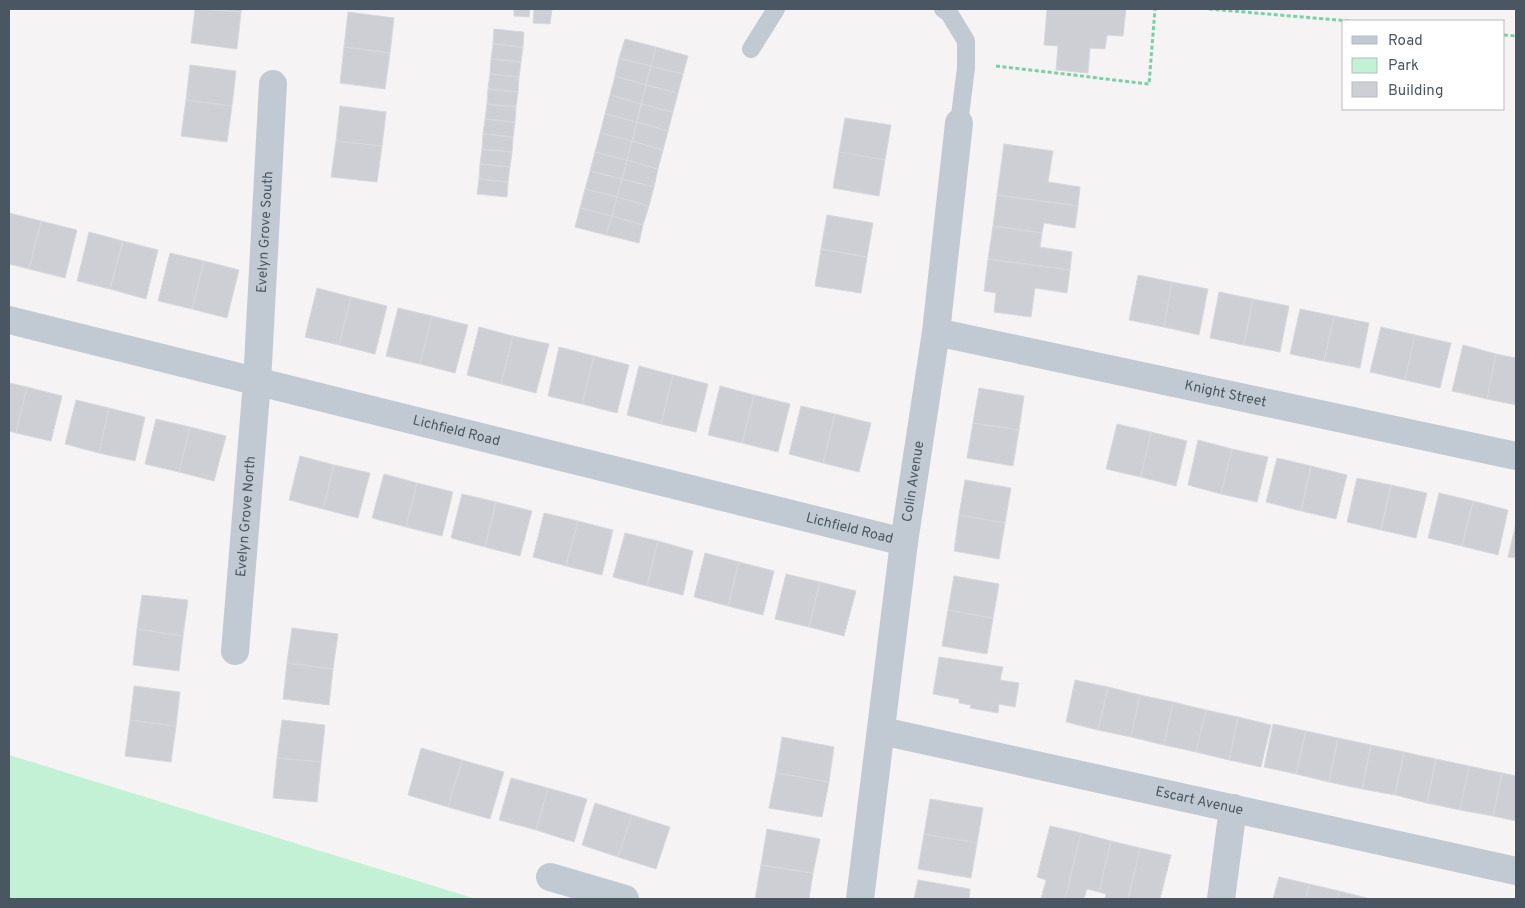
<svg xmlns="http://www.w3.org/2000/svg" width="1525" height="908" font-family="Overpass,sans-serif">
<style>
.green{fill:#c3f1d5}
.building{fill:#cdcfd5;stroke:#d7d9de}
.lines{fill:none;stroke-linecap:round;stroke-linejoin:round}
.path{stroke:#7ad0a6;stroke-width:3;stroke-dasharray:4 2.5;stroke-linecap:butt}
.service{stroke:#c1cad2;stroke-width:18}
.minor{stroke:#c1cad2;stroke-width:28}
.labels{text-anchor:middle;dominant-baseline:central;stroke-width:4.5;stroke-linejoin:round;paint-order:stroke}
.street-label{font-size:14px;fill:#4a5661;stroke:#fff}
</style>
<rect width="100%" height="100%" fill="#f5f3f3"/>
<path class="green" d="M 9,755 L 476,899 L 9,899 Z"/>
<path class="building" d="M 195,9 L 241,12 L 237,49 L 191,43 Z
M 210,9 L 242,9 L 241,12 Z
M 514,9 L 530,9 L 529,17 L 514,16 Z
M 534,9 L 552,9 L 550,24 L 533,23 Z
M 1047,9 L 1126,9 L 1123,36 L 1107,35 L 1105,49 L 1090,48 L 1088,73 L 1056,70 L 1058,46 L 1044,45 Z
M 348,12 L 394,18 L 390,53 L 344,47 Z
M 494,29 L 524,32 L 523,47 L 493,44 Z
M 625,39 L 656,47 L 651,66 L 619,58 Z
M 493,44 L 523,47 L 521,62 L 491,59 Z
M 344,47 L 390,53 L 385,89 L 340,83 Z
M 656,47 L 688,56 L 683,74 L 651,66 Z
M 619,58 L 651,66 L 646,85 L 615,76 Z
M 491,59 L 521,62 L 519,77 L 490,74 Z
M 190,65 L 236,71 L 232,106 L 186,100 Z
M 651,66 L 683,74 L 678,93 L 646,85 Z
M 490,74 L 519,77 L 518,92 L 488,89 Z
M 615,76 L 646,85 L 641,104 L 610,95 Z
M 646,85 L 678,93 L 673,112 L 641,104 Z
M 488,89 L 518,92 L 516,107 L 487,104 Z
M 610,95 L 641,104 L 637,122 L 605,114 Z
M 186,100 L 232,106 L 227,142 L 181,136 Z
M 487,104 L 516,107 L 515,122 L 485,119 Z
M 641,104 L 673,112 L 668,131 L 637,122 Z
M 340,106 L 386,112 L 382,146 L 336,141 Z
M 605,114 L 637,122 L 632,141 L 600,133 Z
M 845,118 L 891,125 L 885,160 L 839,152 Z
M 485,119 L 515,122 L 513,137 L 483,134 Z
M 637,122 L 668,131 L 663,150 L 632,141 Z
M 600,133 L 632,141 L 627,160 L 595,152 Z
M 483,134 L 513,137 L 512,152 L 482,149 Z
M 336,141 L 382,146 L 377,182 L 331,177 Z
M 632,141 L 663,150 L 658,169 L 627,160 Z
M 1004,144 L 1053,151 L 1048,182 L 1080,187 L 1078,206 L 997,195 Z
M 482,149 L 512,152 L 510,167 L 480,164 Z
M 595,152 L 627,160 L 622,179 L 590,171 Z
M 839,152 L 885,160 L 879,196 L 833,188 Z
M 627,160 L 658,169 L 654,187 L 622,179 Z
M 480,164 L 510,167 L 508,182 L 479,179 Z
M 590,171 L 622,179 L 617,197 L 585,189 Z
M 479,179 L 508,182 L 507,197 L 477,194 Z
M 622,179 L 654,187 L 649,206 L 617,197 Z
M 585,189 L 617,197 L 612,216 L 580,208 Z
M 997,195 L 1078,206 L 1075,228 L 1044,223 L 1042,233 L 993,226 Z
M 617,197 L 649,206 L 643,225 L 612,216 Z
M 580,208 L 612,216 L 606,235 L 575,227 Z
M 9,213 L 41,221 L 29,269 L 9,264 Z
M 827,215 L 873,223 L 867,257 L 821,249 Z
M 612,216 L 643,225 L 639,243 L 606,235 Z
M 41,221 L 77,230 L 65,278 L 29,269 Z
M 993,226 L 1042,233 L 1040,247 L 1072,252 L 1070,270 L 988,259 Z
M 89,232 L 123,241 L 110,289 L 77,281 Z
M 123,241 L 158,250 L 146,299 L 110,289 Z
M 821,249 L 867,257 L 861,293 L 815,286 Z
M 170,253 L 204,261 L 192,309 L 158,301 Z
M 988,259 L 1070,270 L 1067,293 L 1035,288 L 1031,317 L 994,312 L 996,293 L 984,291 Z
M 204,261 L 239,270 L 227,318 L 192,309 Z
M 1138,275 L 1172,282 L 1164,327 L 1129,320 Z
M 1172,282 L 1208,289 L 1199,335 L 1164,327 Z
M 317,288 L 351,297 L 339,345 L 305,337 Z
M 1219,292 L 1253,299 L 1244,345 L 1210,338 Z
M 351,297 L 387,306 L 375,354 L 339,345 Z
M 1253,299 L 1289,306 L 1280,352 L 1244,345 Z
M 398,308 L 432,316 L 420,364 L 386,356 Z
M 1300,309 L 1334,316 L 1324,361 L 1290,354 Z
M 432,316 L 468,325 L 455,373 L 420,364 Z
M 1334,316 L 1369,323 L 1360,368 L 1324,361 Z
M 479,327 L 513,336 L 501,384 L 467,375 Z
M 1381,327 L 1415,335 L 1405,380 L 1370,372 Z
M 1415,335 L 1451,343 L 1440,388 L 1405,380 Z
M 513,336 L 549,344 L 536,393 L 501,384 Z
M 1463,345 L 1496,354 L 1487,399 L 1452,391 Z
M 559,347 L 594,356 L 582,404 L 548,396 Z
M 1496,354 L 1516,358 L 1516,405 L 1487,399 Z
M 594,356 L 629,365 L 617,413 L 582,404 Z
M 639,366 L 673,375 L 661,424 L 627,415 Z
M 673,375 L 708,384 L 696,432 L 661,424 Z
M 9,383 L 27,387 L 16,433 L 9,431 Z
M 720,386 L 754,395 L 742,443 L 708,435 Z
M 27,387 L 62,396 L 51,441 L 16,433 Z
M 979,388 L 1024,396 L 1019,430 L 973,423 Z
M 754,395 L 790,404 L 778,452 L 742,443 Z
M 76,400 L 109,408 L 99,453 L 65,444 Z
M 801,406 L 835,414 L 823,463 L 789,454 Z
M 109,408 L 145,417 L 135,461 L 99,453 Z
M 835,414 L 871,423 L 859,472 L 823,463 Z
M 156,419 L 190,427 L 179,472 L 145,464 Z
M 973,423 L 1019,430 L 1013,466 L 967,458 Z
M 1117,424 L 1151,432 L 1141,477 L 1106,469 Z
M 190,427 L 226,436 L 214,481 L 179,472 Z
M 1151,432 L 1187,441 L 1176,486 L 1141,477 Z
M 1198,440 L 1232,449 L 1221,494 L 1188,485 Z
M 1232,449 L 1268,457 L 1257,502 L 1221,494 Z
M 300,456 L 334,465 L 323,509 L 289,500 Z
M 1277,458 L 1311,466 L 1301,511 L 1266,502 Z
M 334,465 L 370,473 L 358,518 L 323,509 Z
M 1311,466 L 1347,475 L 1336,519 L 1301,511 Z
M 384,474 L 417,483 L 406,527 L 372,518 Z
M 1357,478 L 1391,485 L 1381,530 L 1347,522 Z
M 965,480 L 1011,488 L 1005,523 L 959,515 Z
M 417,483 L 453,492 L 442,536 L 406,527 Z
M 1391,485 L 1427,493 L 1416,538 L 1381,530 Z
M 1439,493 L 1473,501 L 1462,546 L 1428,538 Z
M 462,494 L 496,502 L 485,547 L 451,538 Z
M 1473,501 L 1508,510 L 1498,555 L 1462,546 Z
M 496,502 L 532,511 L 520,556 L 485,547 Z
M 544,513 L 578,521 L 566,566 L 533,557 Z
M 959,515 L 1005,523 L 999,559 L 954,551 Z
M 578,521 L 613,530 L 602,575 L 566,566 Z
M 1516,523 L 1516,558 L 1508,557 Z
M 625,533 L 658,541 L 647,586 L 613,577 Z
M 658,541 L 693,551 L 683,595 L 647,586 Z
M 705,553 L 739,562 L 728,606 L 694,597 Z
M 739,562 L 774,571 L 763,615 L 728,606 Z
M 786,574 L 820,582 L 809,627 L 775,619 Z
M 954,576 L 999,584 L 993,618 L 948,610 Z
M 820,582 L 856,591 L 844,636 L 809,627 Z
M 142,595 L 188,600 L 183,636 L 137,629 Z
M 948,610 L 993,618 L 987,654 L 942,646 Z
M 292,628 L 338,634 L 333,669 L 287,663 Z
M 137,629 L 183,636 L 179,671 L 133,665 Z
M 939,657 L 1003,667 L 1000,680 L 1019,683 L 1015,707 L 999,704 L 998,713 L 970,708 L 971,705 L 959,703 L 959,699 L 933,694 Z
M 287,663 L 333,669 L 329,705 L 283,699 Z
M 1075,680 L 1108,687 L 1098,730 L 1066,722 Z
M 134,686 L 180,692 L 176,726 L 130,720 Z
M 1108,687 L 1140,695 L 1131,737 L 1098,730 Z
M 1140,695 L 1173,702 L 1164,745 L 1131,737 Z
M 1173,702 L 1206,710 L 1196,752 L 1164,745 Z
M 1206,710 L 1238,717 L 1229,760 L 1196,752 Z
M 1238,717 L 1271,725 L 1261,767 L 1229,760 Z
M 130,720 L 176,726 L 171,762 L 125,756 Z
M 282,720 L 325,725 L 321,762 L 277,758 Z
M 1273,724 L 1306,731 L 1296,774 L 1264,767 Z
M 1306,731 L 1338,738 L 1329,782 L 1296,774 Z
M 782,737 L 834,747 L 829,782 L 776,773 Z
M 1338,738 L 1371,745 L 1362,789 L 1329,782 Z
M 1371,745 L 1404,752 L 1395,795 L 1362,789 Z
M 421,748 L 462,760 L 448,807 L 408,795 Z
M 1404,752 L 1436,759 L 1427,803 L 1395,795 Z
M 277,758 L 321,762 L 317,802 L 273,798 Z
M 1436,759 L 1469,766 L 1460,810 L 1427,803 Z
M 462,760 L 504,772 L 490,819 L 448,807 Z
M 1469,766 L 1502,773 L 1493,816 L 1460,810 Z
M 776,773 L 829,782 L 822,817 L 769,808 Z
M 1502,773 L 1516,776 L 1516,821 L 1493,816 Z
M 511,778 L 548,788 L 536,830 L 499,820 Z
M 548,788 L 587,799 L 574,842 L 536,830 Z
M 930,799 L 983,808 L 977,843 L 924,834 Z
M 595,803 L 632,815 L 618,857 L 582,845 Z
M 632,815 L 670,827 L 656,869 L 618,857 Z
M 1050,826 L 1081,833 L 1065,899 L 1041,899 L 1046,880 L 1037,877 Z
M 767,829 L 820,839 L 813,873 L 761,865 Z
M 1081,833 L 1111,841 L 1099,892 L 1087,889 L 1084,899 L 1065,899 Z
M 924,834 L 977,843 L 971,878 L 918,869 Z
M 1111,841 L 1140,848 L 1128,899 L 1105,899 L 1106,894 L 1099,892 Z
M 1140,848 L 1171,855 L 1160,899 L 1128,899 Z
M 761,865 L 813,873 L 809,899 L 755,899 Z
M 1279,877 L 1309,884 L 1306,899 L 1273,899 Z
M 918,880 L 970,889 L 969,899 L 914,899 Z
M 1309,884 L 1339,891 L 1337,899 L 1306,899 Z
M 1339,891 L 1367,898 L 1367,899 L 1337,899 Z"/>
<g class="lines">
<path class="path" d="M 1209,9 L 1349,21
M 1504,35 L 1516,36
M 996,66 L 1149,84 L 1155,9"/>
<path class="service" d="M 943,9 L 949,13 L 966,41 L 966,68 L 959,123
M 751,49 L 776,9"/>
<g class="minor">
<path id="s1" d="M 9,320 L 904,542"/>
<path id="s2" d="M 936,332 L 1516,456"/>
<path id="s3" d="M 235,651 L 257,382 L 273,84"/>
<path id="s4" d="M 882,731 L 1516,871"/>
<path d="M 550,877 L 625,899"/>
<path id="s5" d="M 860,899 L 904,542 L 936,332 L 959,123"/>
<path d="M 1221,899 L 1233,808"/>
</g>
</g>
<g class="labels">
<g class="street-label">
<text stroke="none"><textPath href="#s3" startOffset="420">Evelyn Grove South</textPath></text>
<text stroke="none"><textPath href="#s2" startOffset="296">Knight Street</textPath></text>
<text stroke="none"><textPath href="#s1" startOffset="461">Lichfield Road</textPath></text>
<text stroke="none"><textPath href="#s5" startOffset="421">Colin Avenue</textPath></text>
<text stroke="none"><textPath href="#s3" startOffset="135">Evelyn Grove North</textPath></text>
<text stroke="none"><textPath href="#s1" startOffset="866">Lichfield Road</textPath></text>
<text stroke="none"><textPath href="#s4" startOffset="325">Escart Avenue</textPath></text>
</g>
</g>
<rect width="1525" height="908" fill="none" stroke="#4a5661" stroke-width="20"/>
<rect x="1342" y="20" width="162" height="90" fill="#ffffff" stroke="#b7bbc0"/>
<rect x="1352" y="36" width="25" height="8" fill="#c1cad2" stroke="#b7bbc0"/>
<text x="1388" y="45" font-size="15" fill="#4a5661">Road</text>
<rect x="1352" y="58" width="25" height="15" fill="#c3f1d5" stroke="#b7bbc0"/>
<text x="1388" y="70" font-size="15" fill="#4a5661">Park</text>
<rect x="1352" y="82" width="25" height="15" fill="#cdcfd5" stroke="#b7bbc0"/>
<text x="1388" y="95" font-size="15" fill="#4a5661">Building</text>
</svg>
